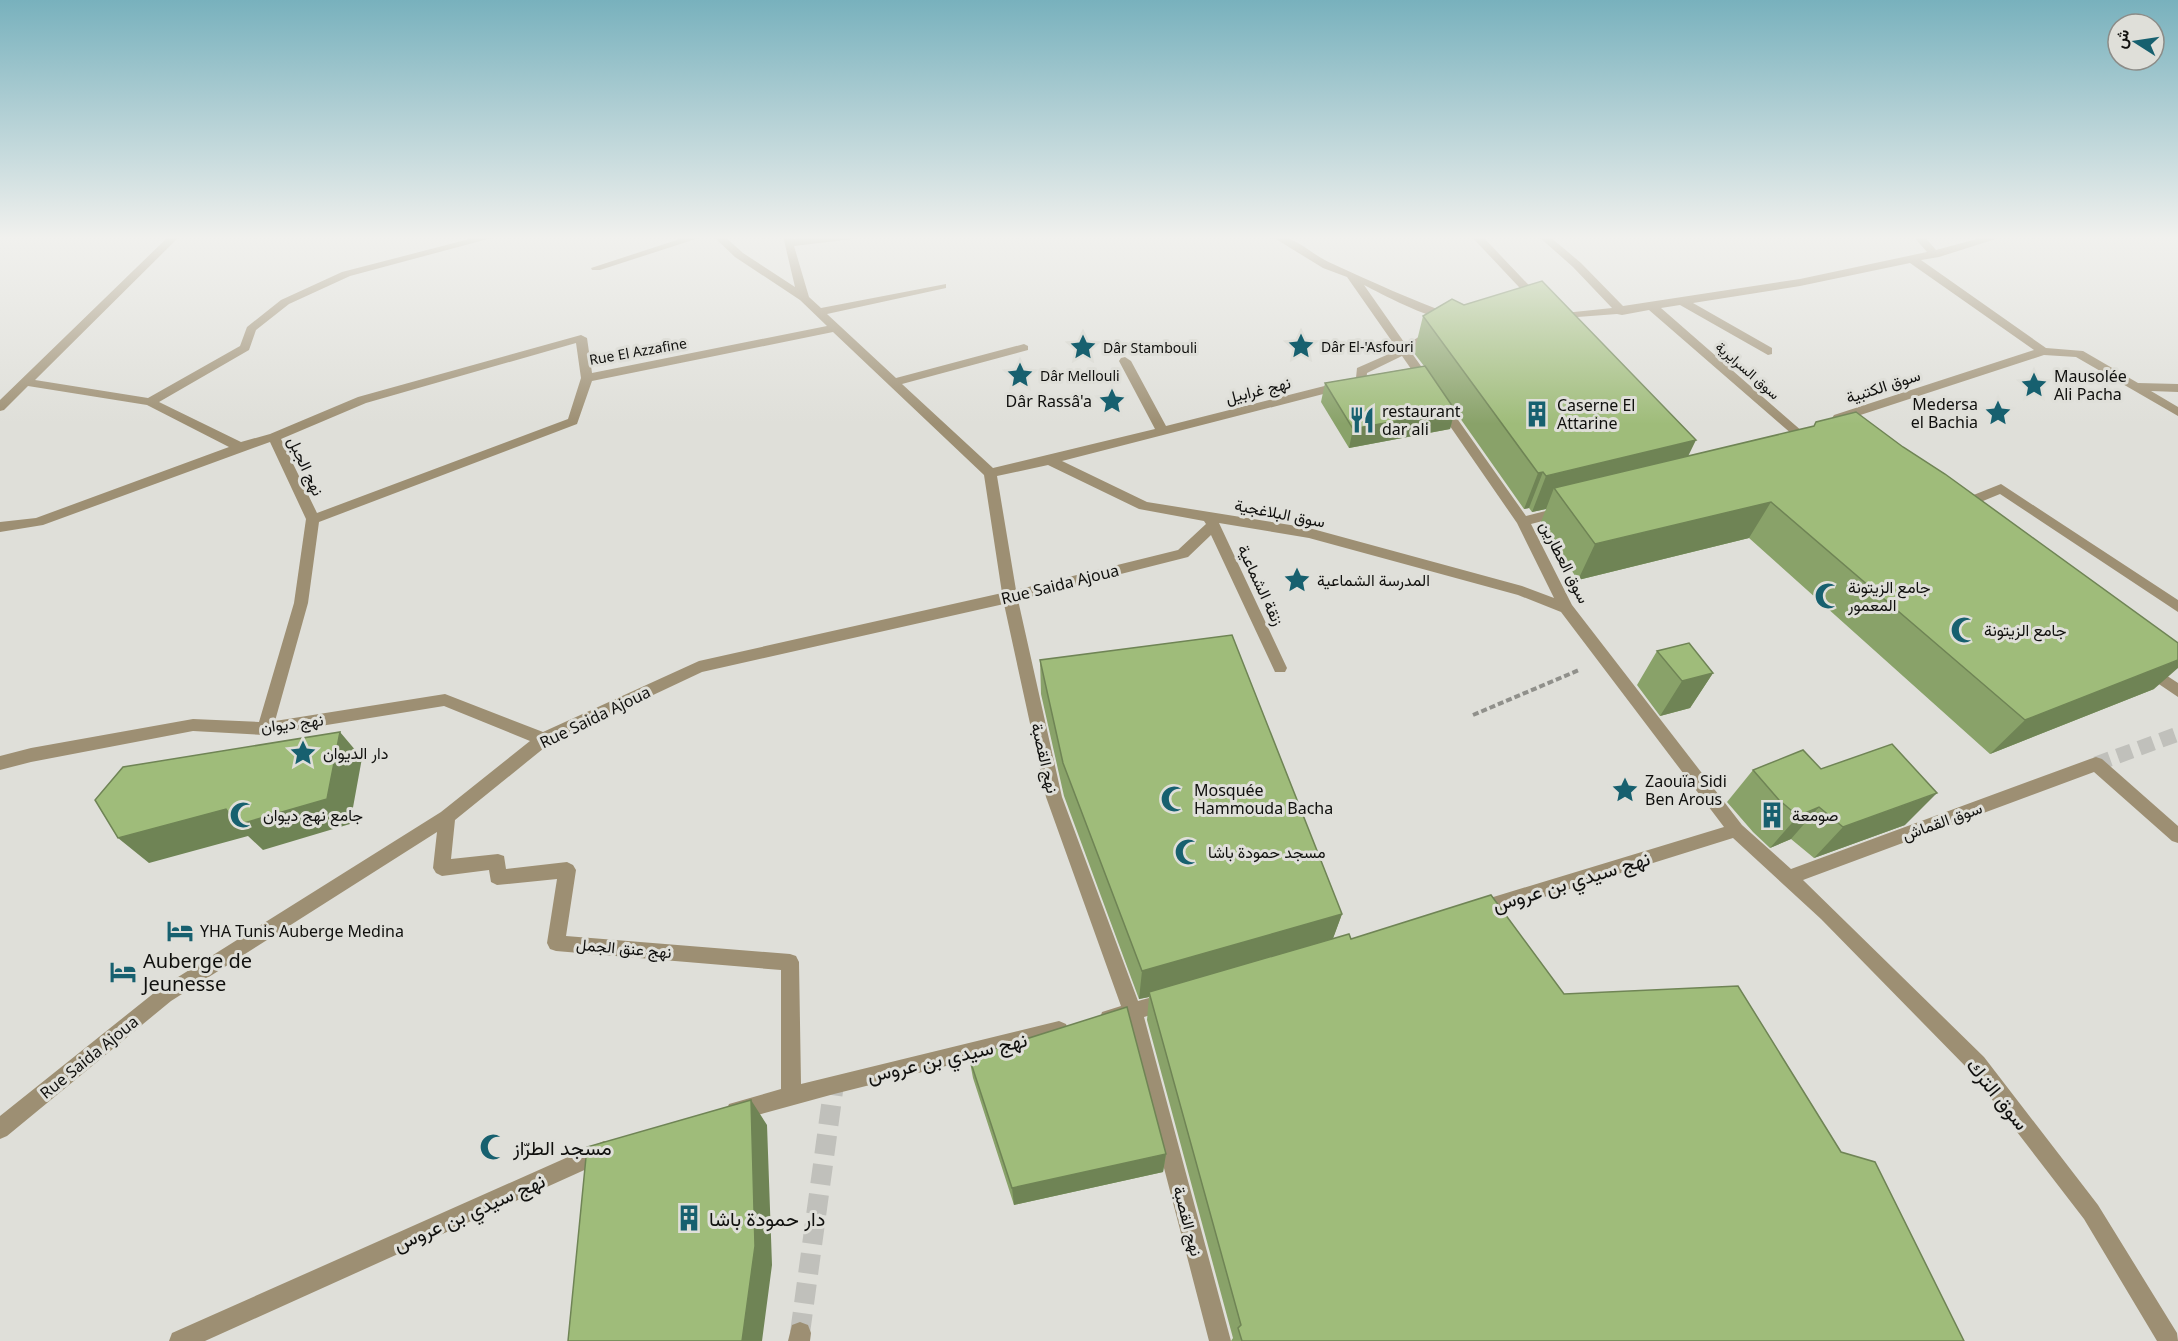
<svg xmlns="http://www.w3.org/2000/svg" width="2178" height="1341" font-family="'Noto Sans',Vazirmatn,sans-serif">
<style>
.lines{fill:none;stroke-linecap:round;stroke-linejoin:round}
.pedestrian-tunnel-far1{stroke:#c0c0bb;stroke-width:15;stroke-dasharray:15 8;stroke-linecap:butt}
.pedestrian-tunnel{stroke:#c0c0bb;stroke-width:20;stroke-dasharray:20 10;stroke-linecap:butt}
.path{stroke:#90908b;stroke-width:4;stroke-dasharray:6 3;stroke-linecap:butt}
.pedestrian{fill:#9d8f73;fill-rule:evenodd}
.wall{fill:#89a269}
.shaded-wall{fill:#6f8455}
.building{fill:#9fbc7a;stroke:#6f8455;stroke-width:1.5}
.labels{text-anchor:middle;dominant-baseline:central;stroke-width:6;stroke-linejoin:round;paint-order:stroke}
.far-poi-label{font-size:14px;fill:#10100e;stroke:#dfdfd9;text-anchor:start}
.far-street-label{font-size:14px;fill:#10100e;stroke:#dfdfd9}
.poi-label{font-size:16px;fill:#10100e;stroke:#dfdfd9;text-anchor:start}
.street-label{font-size:16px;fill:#10100e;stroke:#dfdfd9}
.near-street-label{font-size:20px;fill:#10100e;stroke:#dfdfd9}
.near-poi-label{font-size:20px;fill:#10100e;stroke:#dfdfd9;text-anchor:start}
</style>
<rect width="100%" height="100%" fill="#dfdfd9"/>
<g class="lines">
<path class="pedestrian-tunnel-far1" d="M 2096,764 L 2178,734"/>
<path class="pedestrian-tunnel" d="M 800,1333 L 834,1084"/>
<path class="path" d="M 1473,715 L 1579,670"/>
<path class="pedestrian" d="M 169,236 L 180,236 L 35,380 L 148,398 L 240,346 L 247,327 L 281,300 L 342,272 L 481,236 L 499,236 L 350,276 L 289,304 L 256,330 L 249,350 L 159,402 L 241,442 L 270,434 L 358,397 L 581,335 L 587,338 L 592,373 L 827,326 L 800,300 L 735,257 L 713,236 L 724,236 L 743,253 L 795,287 L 783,236 L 793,236 L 793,239 L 858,236 L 853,239 L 794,246 L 809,297 L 821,308 L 946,284 L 946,288 L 827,314 L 896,378 L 1024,344 L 1028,346 L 1028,350 L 902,384 L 993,468 L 1155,429 L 1119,361 L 1121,358 L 1125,357 L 1131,361 L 1166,426 L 1356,378 L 1357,368 L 1398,350 L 1347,277 L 1323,268 L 1271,236 C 1299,236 1309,254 1333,264 C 1372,282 1412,300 1453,315 L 1453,319 C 1435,323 1382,294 1364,285 L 1406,345 L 1428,331 L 1436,331 L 1438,333 L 1411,352 L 1433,383 L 1431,386 L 1423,386 L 1402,356 L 1367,373 L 1366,383 L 1062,461 L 1147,502 L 1309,528 L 1522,586 L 1554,598 L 1517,523 L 1434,403 L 1436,400 L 1444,400 L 1526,516 L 1561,507 L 1566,509 L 1568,512 L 1566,515 L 1531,524 L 1572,605 L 1742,825 L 1791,869 L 2090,759 L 2096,757 L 2102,759 L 2178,826 L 2178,843 L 2172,841 L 2094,772 L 1803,880 L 1984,1057 L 2098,1205 L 2177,1333 L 2178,1341 L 2157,1341 L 2084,1219 L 1970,1071 L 1821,919 L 1733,838 L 1477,918 L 1471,916 L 1468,910 L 1471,904 L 1477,902 L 1724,827 L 1561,612 L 1518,595 L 1309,538 L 1219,523 L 1287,668 L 1285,672 L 1275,672 L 1211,535 L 1188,557 L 1018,600 L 1062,797 L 1138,1001 L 1167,993 L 1174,996 L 1176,1002 L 1174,1008 L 1144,1017 L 1231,1341 L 1209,1341 L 1126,1022 L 1109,1027 L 1102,1024 L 1100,1018 L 1102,1012 L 1121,1006 L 1046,797 L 1004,604 L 702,672 L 549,744 L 455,820 L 451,859 L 498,854 L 504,856 L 506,869 L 567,862 L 573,865 L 576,870 L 566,936 L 790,954 L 796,956 L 799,962 L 801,1084 L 1059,1021 L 1066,1024 L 1068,1030 L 1066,1036 L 834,1094 L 736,1121 L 729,1118 L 726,1111 L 729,1104 L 781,1089 L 781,970 L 556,951 L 550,949 L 547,943 L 557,879 L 497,885 L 491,882 L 489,870 L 442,876 L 436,873 L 433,868 L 437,832 L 171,1001 L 7,1136 L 0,1139 L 0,1116 L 159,989 L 441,812 L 530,741 L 444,706 L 265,735 L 193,731 L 31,762 L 0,770 L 0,756 L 31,748 L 193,719 L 259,722 L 294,603 L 306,519 L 270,442 L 43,525 L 0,532 L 0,522 L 36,518 L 229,447 L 147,405 L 28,386 L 4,410 L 0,411 L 0,400 ZM 833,332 L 984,475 L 1002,593 L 699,661 L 543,732 L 445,694 L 275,721 L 308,603 L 319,522 L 577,424 L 592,381 ZM 576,343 L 581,378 L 568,419 L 317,513 L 281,439 L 366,403 ZM 1048,465 L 1139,509 L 1204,521 L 1206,524 L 1178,550 L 1016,590 L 997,476 Z
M 689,236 L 705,236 L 600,270 L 592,270 L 591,268 Z
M 1471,236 L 1482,236 L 1542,299 L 1542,303 L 1534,303 Z
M 1538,236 L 1549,236 L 1581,263 L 1623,306 L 1800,279 L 1927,252 L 1913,236 L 1924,236 L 1936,250 L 1988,236 L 2005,236 L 1939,257 L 1921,260 L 2046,348 L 2083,351 L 2138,383 L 2178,384 L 2178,392 L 2151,391 L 2178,407 L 2178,416 L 2076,357 L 2044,355 L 1842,421 L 1834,421 L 1832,418 L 1834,415 L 2034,350 L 1910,263 L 1800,286 L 1693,303 L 1772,348 L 1772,354 L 1768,355 L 1680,305 L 1661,308 L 1803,432 L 1797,436 L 1793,435 L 1649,310 L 1622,315 L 1617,314 L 1551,319 L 1551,315 L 1555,314 L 1612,308 L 1573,267 Z
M 2001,484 L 2178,600 L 2178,612 L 2000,494 L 1961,510 L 1954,505 L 1956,502 Z
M 2149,664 L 2178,683 L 2178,697 L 2144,674 L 2142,670 L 2144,666 Z
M 604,1141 L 611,1144 L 614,1151 L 611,1158 L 205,1341 L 169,1341 L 172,1333 Z
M 800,1322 L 808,1325 L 811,1333 L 810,1341 L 788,1341 L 792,1325 Z"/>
</g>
<path class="wall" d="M 1423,316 L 1689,456 L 2154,689 L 1990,754 L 1749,538 L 1578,580 L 1540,524 L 1546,509 L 1532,512 L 1529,508 L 1524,509 L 1455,411 L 1450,429 L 1349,448 L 1321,402 L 1325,383 L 1424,366 L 1414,353 Z
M 1657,651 L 1713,673 L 1690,708 L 1660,716 L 1637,685 Z
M 1040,660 L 1342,914 L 1333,938 L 1351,939 L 1564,994 L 1841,1152 L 1964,1341 L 1231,1341 L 1233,1338 L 1147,1020 L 1149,997 L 1139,999 L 1064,796 L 1041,694 Z
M 1821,769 L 1905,825 L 1814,858 L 1791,839 L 1770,848 L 1753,832 L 1727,802 L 1753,770 Z
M 969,1057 L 1166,1154 L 1163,1172 L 1014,1205 L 973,1078 Z"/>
<path class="shaded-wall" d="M 1455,410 L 1450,429 L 1349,448 L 1353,429 Z
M 1696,440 L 1678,477 L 1554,488 L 1546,509 L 1532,512 L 1546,476 Z
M 1543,472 L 1529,508 L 1524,509 L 1538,473 Z
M 1771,502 L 1749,538 L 1578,580 L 1595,544 Z
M 2178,660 L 2178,668 L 2154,689 L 1990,754 L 2025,720 Z
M 1713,673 L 1690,708 L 1660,716 L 1682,681 Z
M 340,732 L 362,758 L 350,824 L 263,850 L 248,836 L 149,863 L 118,838 Z
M 1937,793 L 1905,825 L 1814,858 L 1843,827 Z
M 1819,807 L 1791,839 L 1770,848 L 1798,816 Z
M 1342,914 L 1331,944 L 1149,992 L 1149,997 L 1139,999 L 1142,971 Z
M 751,1100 L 767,1125 L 772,1265 L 762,1341 L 742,1341 Z
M 1166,1154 L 1163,1172 L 1014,1205 L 1012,1188 Z"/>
<path class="building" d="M 1542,281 L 1696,440 L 1546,476 L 1543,472 L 1538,473 L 1423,316 L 1452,299 L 1464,305 Z
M 1425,366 L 1455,410 L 1353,429 L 1325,383 Z
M 1856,412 L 1903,447 L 1945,474 L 2178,643 L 2178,660 L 2025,720 L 1771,502 L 1595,544 L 1554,488 L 1814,426 L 1816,422 Z
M 1232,635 L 1342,914 L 1142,971 L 1063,763 L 1040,660 Z
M 1689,643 L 1713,673 L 1682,681 L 1657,651 Z
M 340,732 L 327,799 L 237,825 L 226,809 L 118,838 L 95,800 L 123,767 Z
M 1892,744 L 1937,793 L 1843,827 L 1819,807 L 1798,816 L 1779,800 L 1753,770 L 1803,750 L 1821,769 Z
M 1491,895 L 1564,994 L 1738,986 L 1841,1152 L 1875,1162 L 1964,1341 L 1242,1341 L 1238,1328 L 1241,1325 L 1149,992 L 1349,934 L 1351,939 Z
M 1127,1007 L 1166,1154 L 1012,1188 L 969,1057 Z
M 751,1100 L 755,1246 L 742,1341 L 568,1341 L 587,1147 Z"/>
<linearGradient id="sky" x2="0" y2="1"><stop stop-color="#78b1bd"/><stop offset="0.56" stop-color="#f1f1ee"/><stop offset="1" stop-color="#f1f1ee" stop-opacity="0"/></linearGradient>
<rect width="2178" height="424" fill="url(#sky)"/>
<defs>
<g id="sight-bare" transform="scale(2.07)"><path d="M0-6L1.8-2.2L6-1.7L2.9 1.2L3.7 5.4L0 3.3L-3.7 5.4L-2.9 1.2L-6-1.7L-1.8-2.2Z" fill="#17606f" stroke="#dfdfd9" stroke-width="2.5" paint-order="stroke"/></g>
<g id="building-bare" transform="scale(2.07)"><path d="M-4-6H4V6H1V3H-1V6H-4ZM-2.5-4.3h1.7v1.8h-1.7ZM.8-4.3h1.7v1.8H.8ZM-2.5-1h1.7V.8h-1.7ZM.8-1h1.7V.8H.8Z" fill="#17606f" stroke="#dfdfd9" stroke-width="2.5" paint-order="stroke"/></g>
<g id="restaurant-bare" transform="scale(2.07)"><path d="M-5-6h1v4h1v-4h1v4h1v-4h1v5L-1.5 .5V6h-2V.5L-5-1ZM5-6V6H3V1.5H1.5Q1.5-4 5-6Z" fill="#17606f" stroke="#dfdfd9" stroke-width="2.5" paint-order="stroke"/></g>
<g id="mosque-bare" transform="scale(2.07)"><path d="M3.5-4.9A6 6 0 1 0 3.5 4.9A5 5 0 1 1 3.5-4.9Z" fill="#17606f" stroke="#dfdfd9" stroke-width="2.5" paint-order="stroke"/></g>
<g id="hotel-bare" transform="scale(2.07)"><path d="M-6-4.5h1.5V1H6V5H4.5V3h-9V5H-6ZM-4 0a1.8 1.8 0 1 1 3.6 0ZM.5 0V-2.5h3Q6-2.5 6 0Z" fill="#17606f" stroke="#dfdfd9" stroke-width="2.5" paint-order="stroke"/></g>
</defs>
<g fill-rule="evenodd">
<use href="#sight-bare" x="1301" y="346"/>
<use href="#sight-bare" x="1083" y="347"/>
<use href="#sight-bare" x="1020" y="375"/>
<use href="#sight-bare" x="2034" y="385"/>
<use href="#sight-bare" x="1112" y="401"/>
<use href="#sight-bare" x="1998" y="413"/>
<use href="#building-bare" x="1537" y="414"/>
<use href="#restaurant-bare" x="1362" y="420"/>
<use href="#sight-bare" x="1297" y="580"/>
<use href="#mosque-bare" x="1828" y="596"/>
<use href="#mosque-bare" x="1964" y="630"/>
<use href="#sight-bare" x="303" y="753"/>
<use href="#sight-bare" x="1625" y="790"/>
<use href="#mosque-bare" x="1174" y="799"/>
<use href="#mosque-bare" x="243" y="815"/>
<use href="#building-bare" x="1772" y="815"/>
<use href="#mosque-bare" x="1188" y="852"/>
<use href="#hotel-bare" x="180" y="931"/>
<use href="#hotel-bare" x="123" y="972"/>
<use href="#mosque-bare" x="493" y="1147"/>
<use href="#building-bare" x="689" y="1218"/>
</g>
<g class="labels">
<g class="far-poi-label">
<text x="1321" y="346">Dâr El-'Asfouri</text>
<text x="1103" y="347">Dâr Stambouli</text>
<text x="1040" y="375">Dâr Mellouli</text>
</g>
<g class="far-street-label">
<text transform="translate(638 351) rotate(-10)">Rue El Azzafine</text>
<text transform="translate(1748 370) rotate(41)">سوق السرايرية</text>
</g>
<g class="poi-label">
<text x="2054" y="376">Mausolée<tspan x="2054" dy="18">Ali Pacha</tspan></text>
<text x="1092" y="401" text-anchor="end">Dâr Rassâ'a</text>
<text x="1978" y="404" text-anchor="end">Medersa<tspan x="1978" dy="18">el Bachia</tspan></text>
<text x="1557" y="405">Caserne El<tspan x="1557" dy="18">Attarine</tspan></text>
<text x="1382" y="411">restaurant<tspan x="1382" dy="18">dar ali</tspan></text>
<text x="1317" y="580">المدرسة الشماعية</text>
<text x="1848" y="587">جامع الزيتونة<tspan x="1848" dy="18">المعمور</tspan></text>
<text x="1984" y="630">جامع الزيتونة</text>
<text x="323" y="753">دار الديوان</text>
<text x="1645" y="781">Zaouïa Sidi<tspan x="1645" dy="18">Ben Arous</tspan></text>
<text x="1194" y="790">Mosquée<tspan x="1194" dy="18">Hammouda Bacha</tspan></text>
<text x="263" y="815">جامع نهج ديوان</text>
<text x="1792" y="815">صومعة</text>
<text x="1208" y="852">مسجد حمودة باشا</text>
<text x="200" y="931">YHA Tunis Auberge Medina</text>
</g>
<g class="street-label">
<text transform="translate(1883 386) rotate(-18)">سوق الكتبية</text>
<text transform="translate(1258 390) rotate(-14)">نهج غرابيل</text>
<text transform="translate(306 466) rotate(65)">نهج الجبل</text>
<text transform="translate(1280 513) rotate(11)">سوق البلاغجية</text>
<text transform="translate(1565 562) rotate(63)">سوق العطارين</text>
<text transform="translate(1060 584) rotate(-14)">Rue Saida Ajoua</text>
<text transform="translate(1261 585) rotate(65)">زنقة الشماعية</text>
<text transform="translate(595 717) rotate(-26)">Rue Saida Ajoua</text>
<text transform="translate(292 723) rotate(-7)">نهج ديوان</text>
<text transform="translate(1045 758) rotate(77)">نهج القصبة</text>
<text transform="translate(1942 821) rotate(-20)">سوق القماش</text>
<text transform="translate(624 948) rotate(5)">نهج عنق الجمل</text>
<text transform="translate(89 1057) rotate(-39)">Rue Saida Ajoua</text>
<text transform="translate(1188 1221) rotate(75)">نهج القصبة</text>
</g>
<g class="near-street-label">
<text transform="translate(1571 881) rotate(-17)">نهج سيدي بن عروس</text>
<text transform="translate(947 1057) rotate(-13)">نهج سيدي بن عروس</text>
<text transform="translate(1998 1094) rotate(51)">سوق الترك</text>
<text transform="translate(469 1212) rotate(-24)">نهج سيدي بن عروس</text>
</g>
<g class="near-poi-label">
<text x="143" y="960">Auberge de<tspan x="143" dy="23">Jeunesse</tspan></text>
<text x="513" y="1147">مسجد الطرّاز</text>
<text x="709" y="1218">دار حمودة باشا</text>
</g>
</g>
<g transform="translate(2136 42) rotate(282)"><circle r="28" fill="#dfdfd9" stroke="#8c8c88" stroke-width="1.5"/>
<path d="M0-4.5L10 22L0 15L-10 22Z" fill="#17606f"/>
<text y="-9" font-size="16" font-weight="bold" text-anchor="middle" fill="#10100e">ش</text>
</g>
</svg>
